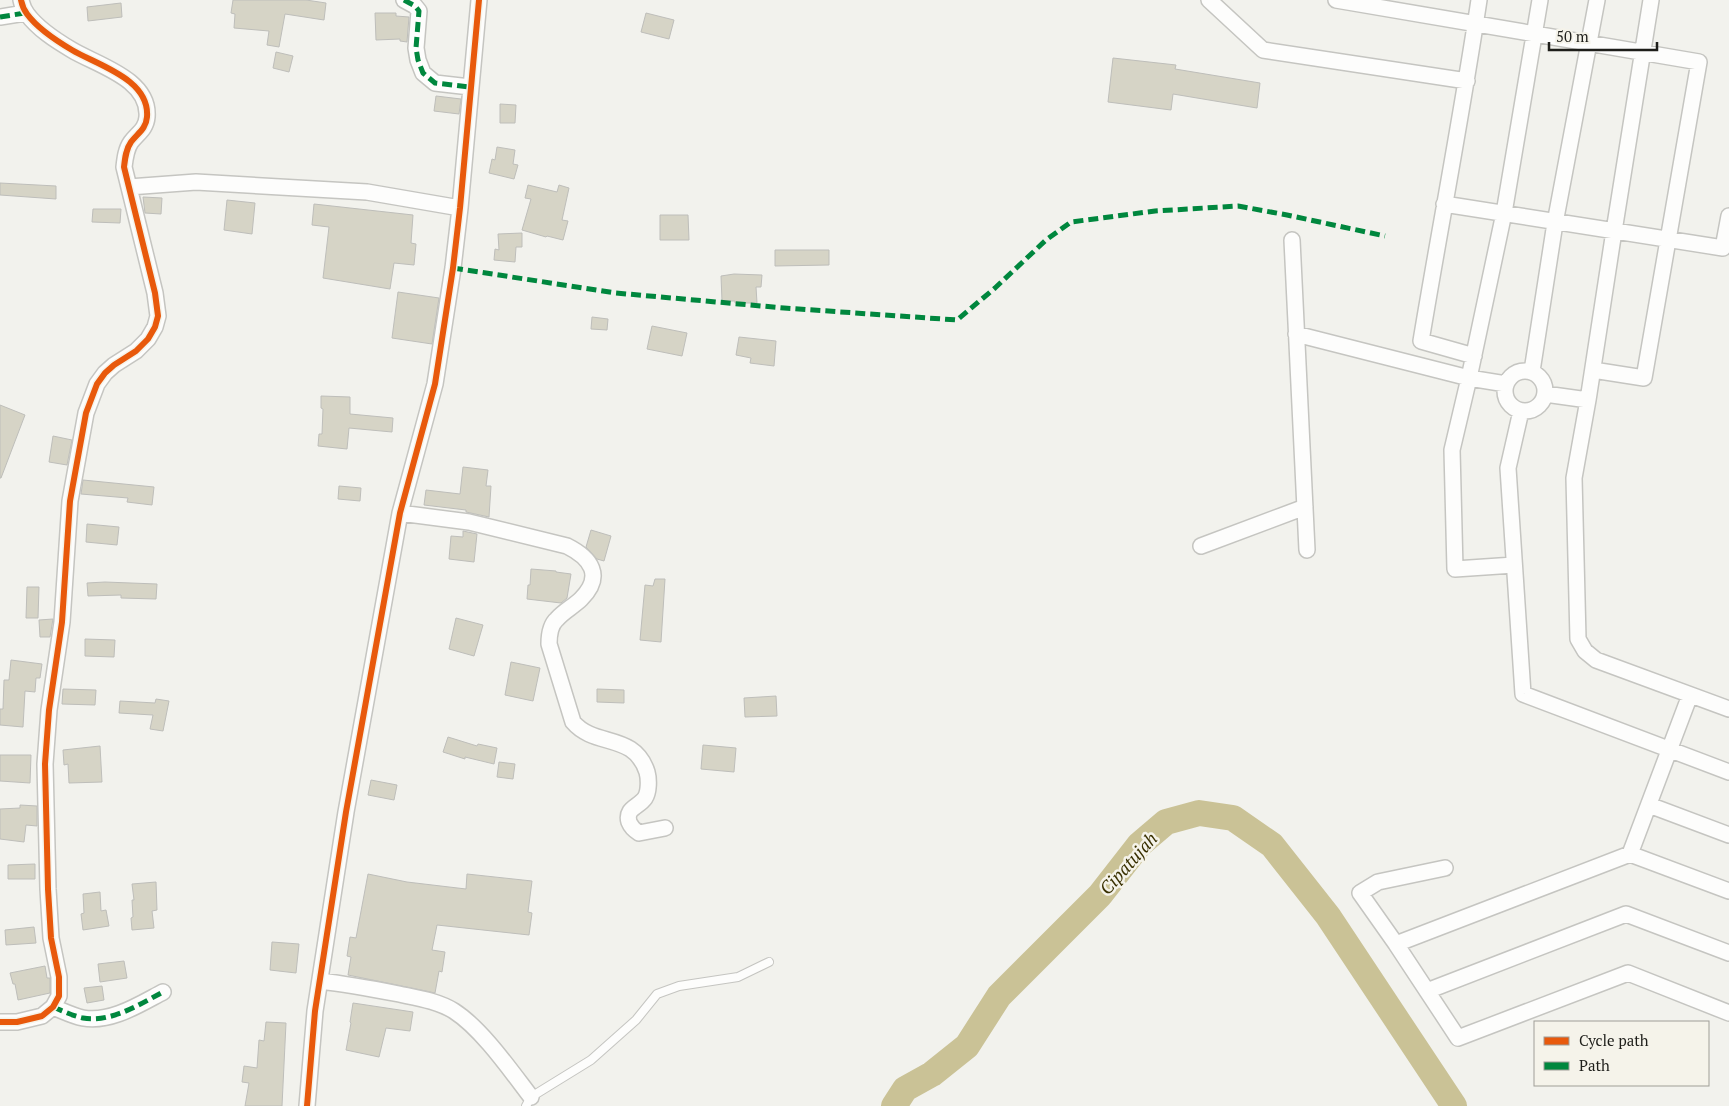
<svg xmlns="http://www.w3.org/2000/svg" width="1729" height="1106" font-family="'PT Serif',serif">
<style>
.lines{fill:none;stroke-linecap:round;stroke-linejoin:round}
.river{stroke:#cac296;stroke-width:26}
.building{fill:#d6d4c6;stroke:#bebeba}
.service-casing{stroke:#c5c5c1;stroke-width:10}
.minor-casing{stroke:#c5c5c1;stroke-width:18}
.service{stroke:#fdfdfc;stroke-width:8}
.minor{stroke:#fdfdfc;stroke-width:15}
.quiet{stroke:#00873e;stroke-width:5;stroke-dasharray:10 5;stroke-linecap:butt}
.cycleway-casing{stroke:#f5f3ea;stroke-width:9}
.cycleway{stroke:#e8590c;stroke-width:6}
.labels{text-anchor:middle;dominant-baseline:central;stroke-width:5;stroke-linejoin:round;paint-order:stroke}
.water-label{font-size:18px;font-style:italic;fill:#393000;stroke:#f5f3ea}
</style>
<rect width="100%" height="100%" fill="#f2f2ed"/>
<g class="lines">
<path class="river" d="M 894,1106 L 905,1089 L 932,1074 L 967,1046 L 999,996 L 1100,895 L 1139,845 L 1166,822 L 1199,813 L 1233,818 L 1272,845 L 1328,916 L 1454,1106"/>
</g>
<path class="building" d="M 233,0 L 306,0 L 326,3 L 324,20 L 285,14 L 279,47 L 267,45 L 269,31 L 234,28 L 235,14 L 231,13 Z
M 121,3 L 122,17 L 88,21 L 87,7 Z
M 375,13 L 396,13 L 396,16 L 409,17 L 407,42 L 400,41 L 400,39 L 376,40 Z
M 646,13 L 674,20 L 669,39 L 641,32 Z
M 276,52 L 293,56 L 289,72 L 273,68 Z
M 1113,58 L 1176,65 L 1175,69 L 1260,83 L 1257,108 L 1173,94 L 1171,110 L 1108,102 Z
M 436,96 L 461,99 L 459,114 L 434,111 Z
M 500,104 L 516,105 L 515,123 L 500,123 Z
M 497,147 L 515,150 L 513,164 L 518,165 L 514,179 L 489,173 L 492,159 L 495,160 Z
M 0,183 L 56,186 L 56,199 L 0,195 Z
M 528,185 L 557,192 L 559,185 L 569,188 L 562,220 L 568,221 L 563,240 L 547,236 L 546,237 L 522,230 L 531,199 L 525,198 Z
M 143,197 L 162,198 L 161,214 L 145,213 Z
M 227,200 L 255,203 L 252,234 L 224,230 Z
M 314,204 L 413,215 L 411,243 L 416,244 L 414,265 L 394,263 L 390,289 L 323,278 L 329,227 L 312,225 Z
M 93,209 L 121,209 L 120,223 L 92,222 Z
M 660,215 L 688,215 L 689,240 L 660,240 Z
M 522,233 L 522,247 L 516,247 L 515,262 L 494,260 L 495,249 L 499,250 L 498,234 Z
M 775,250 L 829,250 L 829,265 L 775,266 Z
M 734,274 L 762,275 L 761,287 L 756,287 L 757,303 L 735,303 L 735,301 L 722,301 L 721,276 Z
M 398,292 L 439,298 L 432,344 L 392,338 Z
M 592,317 L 608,319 L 607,330 L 591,329 Z
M 652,326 L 687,333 L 682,356 L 647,349 Z
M 739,337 L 776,341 L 774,366 L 750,363 L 751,358 L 736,355 Z
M 321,396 L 350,397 L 350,414 L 393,418 L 392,432 L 349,428 L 347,449 L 318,446 L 319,434 L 322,434 L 323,409 L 321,408 Z
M 0,405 L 25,415 L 1,478 L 0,478 Z
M 53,436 L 72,440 L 67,465 L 49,462 Z
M 463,467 L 488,470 L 486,486 L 491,486 L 489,517 L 466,512 L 466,510 L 424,505 L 426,490 L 460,494 Z
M 83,480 L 154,487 L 152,505 L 127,502 L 128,498 L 81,494 Z
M 339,486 L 361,488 L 360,501 L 338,499 Z
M 87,524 L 119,527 L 117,545 L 86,542 Z
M 591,530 L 611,536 L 604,561 L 597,559 L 586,547 Z
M 463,531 L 477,534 L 474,562 L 449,559 L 451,536 L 463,537 Z
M 531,569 L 556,571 L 556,572 L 571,574 L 567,598 L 561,603 L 527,599 L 528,585 L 530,585 Z
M 655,579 L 665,579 L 661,642 L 640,640 L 645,585 L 653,586 Z
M 105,582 L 157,584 L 156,599 L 121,598 L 121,595 L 88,596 L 87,583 Z
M 27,587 L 39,587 L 38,618 L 26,618 Z
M 456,618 L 483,625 L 474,656 L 449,649 Z
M 53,619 L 50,637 L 40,637 L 39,620 Z
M 85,639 L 115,640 L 114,657 L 85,656 Z
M 11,660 L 42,664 L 40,678 L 36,678 L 35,692 L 25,691 L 23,727 L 0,725 L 0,709 L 3,709 L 4,680 L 9,680 Z
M 511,662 L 540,668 L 533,701 L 505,695 Z
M 63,689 L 96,690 L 95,705 L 62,704 Z
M 597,689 L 624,690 L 624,703 L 597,702 Z
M 776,696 L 777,716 L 745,717 L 744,698 Z
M 156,699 L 169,701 L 163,731 L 150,729 L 153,715 L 119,713 L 120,701 L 155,703 Z
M 448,737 L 477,746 L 478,744 L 497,748 L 494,764 L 465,757 L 465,759 L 443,752 Z
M 703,745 L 736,748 L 734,772 L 701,769 Z
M 100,746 L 102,782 L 69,783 L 68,764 L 64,765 L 63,750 Z
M 0,755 L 31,755 L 30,783 L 0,781 Z
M 499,762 L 515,764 L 513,779 L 497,777 Z
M 371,780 L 397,785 L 394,800 L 368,795 Z
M 20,805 L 37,806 L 37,826 L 26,825 L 24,842 L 0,839 L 0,809 L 20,808 Z
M 35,864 L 35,879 L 8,879 L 8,865 Z
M 368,874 L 407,882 L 466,889 L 467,874 L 532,881 L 528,912 L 532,913 L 529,935 L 437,925 L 432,950 L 445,952 L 442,972 L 439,971 L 435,993 L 348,975 L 351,957 L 347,956 L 350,937 L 356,938 Z
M 156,882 L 157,910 L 152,911 L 154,928 L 132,930 L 131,918 L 133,917 L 132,900 L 134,900 L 132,884 Z
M 100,892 L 101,911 L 106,910 L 109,926 L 83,930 L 81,914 L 84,913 L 83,894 Z
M 34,927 L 36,943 L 6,945 L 5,930 Z
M 272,942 L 299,944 L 296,973 L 270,970 Z
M 124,961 L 127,978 L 100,982 L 98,964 Z
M 45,966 L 47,978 L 50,978 L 50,993 L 18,1000 L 15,984 L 13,984 L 10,973 Z
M 102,986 L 104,1000 L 87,1003 L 84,988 Z
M 353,1003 L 413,1012 L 410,1031 L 386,1028 L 379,1057 L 346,1050 L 351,1023 L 350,1022 Z
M 266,1022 L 286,1023 L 282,1106 L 245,1106 L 249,1083 L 242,1082 L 244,1066 L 257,1068 L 259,1040 L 264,1041 Z"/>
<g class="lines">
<g class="service-casing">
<path id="service" d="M 526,1106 L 531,1097 L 591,1060 L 636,1020 L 657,994 L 679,986 L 738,977 L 769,962"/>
</g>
<g class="minor-casing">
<path id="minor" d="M 404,0 L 415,6 L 419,11 L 416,48 L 418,60 L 423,73 L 435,83 L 470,87
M 1209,0 L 1263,50 L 1467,81
M 1336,0 L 1699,62 L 1644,378 L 1593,370
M 1651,0 L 1614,231 L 1588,400 L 1574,478 L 1578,639 L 1585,651 L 1596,660 L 1729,709
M 0,17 L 25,13
M 129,187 L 196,182 L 367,192 L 460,208
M 1444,204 L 1723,248 L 1729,216
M 1292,240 L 1307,550
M 1296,334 L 1469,378 L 1506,384
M 1474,356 L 1421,341 C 1440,227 1462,114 1479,0
M1505 391a20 20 0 1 1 40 0a20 20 0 1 1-40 0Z
M 1532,371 L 1555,223 L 1597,0
M 1545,394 L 1588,400
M 1521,411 L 1508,468 L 1523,694 L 1729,772
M 400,513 L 469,522 L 567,546 C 591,558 604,576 581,599 C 574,606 564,611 557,619 C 550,625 549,635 549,644 L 573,722 C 595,748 634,732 647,772 C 649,779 649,792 645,798 C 639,807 625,808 629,822 C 631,827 634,830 639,833 L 665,828
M 1201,546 L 1305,507
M 1514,565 L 1455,569 L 1452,450 L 1469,378 L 1504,213 L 1540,0
M 1649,805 L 1729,835
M 1630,854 L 1690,695
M 1445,868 L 1378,882 L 1360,893 L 1396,944 L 1630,854 L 1729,891
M 1396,944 L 1458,1038 L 1628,973 L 1729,1013
M 320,981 C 346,984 373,989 399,994 C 418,998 438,1001 454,1011 C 482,1029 511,1071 531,1097
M 1427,991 L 1626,914 L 1729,953
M 53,1007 C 63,1011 73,1016 83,1018 C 111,1023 140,1004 163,992
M 0,1022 L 17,1022 L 42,1016 L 53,1007 L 59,996 L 59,977 L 51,938 L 48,889 L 45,764 L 49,710 L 62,622 L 70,501 L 86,413 L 97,384 L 105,373 L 114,365 L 136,351 L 148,339 L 155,327 L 158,316 L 155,293 L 124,167 C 125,158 126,149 131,142 C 138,133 146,129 147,117 C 150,79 97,65 72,50 C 55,40 38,29 27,14 C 24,10 22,5 21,0
M 307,1106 L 315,1011 L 346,812 L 400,513 L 435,384 L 453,268 L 460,208 L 479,0"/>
</g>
<use href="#service" class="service"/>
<use href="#minor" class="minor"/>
<path class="quiet" d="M 404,0 L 415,6 L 419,11 L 416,48 L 418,60 L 423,73 L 435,83 L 470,87
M 0,17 L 25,13
M 453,268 L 616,293 L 784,308 L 957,320 L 995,288 L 1046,240 L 1071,222 L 1155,211 L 1238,206 L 1287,215 L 1385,236
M 53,1007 C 63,1011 73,1016 83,1018 C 111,1023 140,1004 163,992"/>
<g class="cycleway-casing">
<path id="cycleway" d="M 0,1022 L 17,1022 L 42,1016 L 53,1007 L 59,996 L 59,977 L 51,938 L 48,889 L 45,764 L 49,710 L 62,622 L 70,501 L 86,413 L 97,384 L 105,373 L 114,365 L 136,351 L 148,339 L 155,327 L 158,316 L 155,293 L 124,167 C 125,158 126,149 131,142 C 138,133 146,129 147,117 C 150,79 97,65 72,50 C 55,40 38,29 27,14 C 24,10 22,5 21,0
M 307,1106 L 315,1011 L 346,812 L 400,513 L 435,384 L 453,268 L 460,208 L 479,0"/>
</g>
<use href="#cycleway" class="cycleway"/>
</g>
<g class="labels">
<g class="water-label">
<text transform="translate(1128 863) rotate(-48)">Cipatujah</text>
</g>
</g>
<rect x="1534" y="1021" width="175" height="65" fill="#f5f3ea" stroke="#9f9e97"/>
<rect x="1544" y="1037" width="25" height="8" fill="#e8590c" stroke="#9f9e97"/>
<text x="1579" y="1046" font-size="15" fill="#1e1e1a">Cycle path</text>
<rect x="1544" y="1062" width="25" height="8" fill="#00873e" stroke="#9f9e97"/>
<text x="1579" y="1071" font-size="15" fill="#1e1e1a">Path</text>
<path d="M1549 42v8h108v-8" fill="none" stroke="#1e1e1a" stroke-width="2.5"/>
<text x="1556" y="42" font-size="15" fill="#1e1e1a" stroke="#f5f3ea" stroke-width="4" paint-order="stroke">50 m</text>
</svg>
